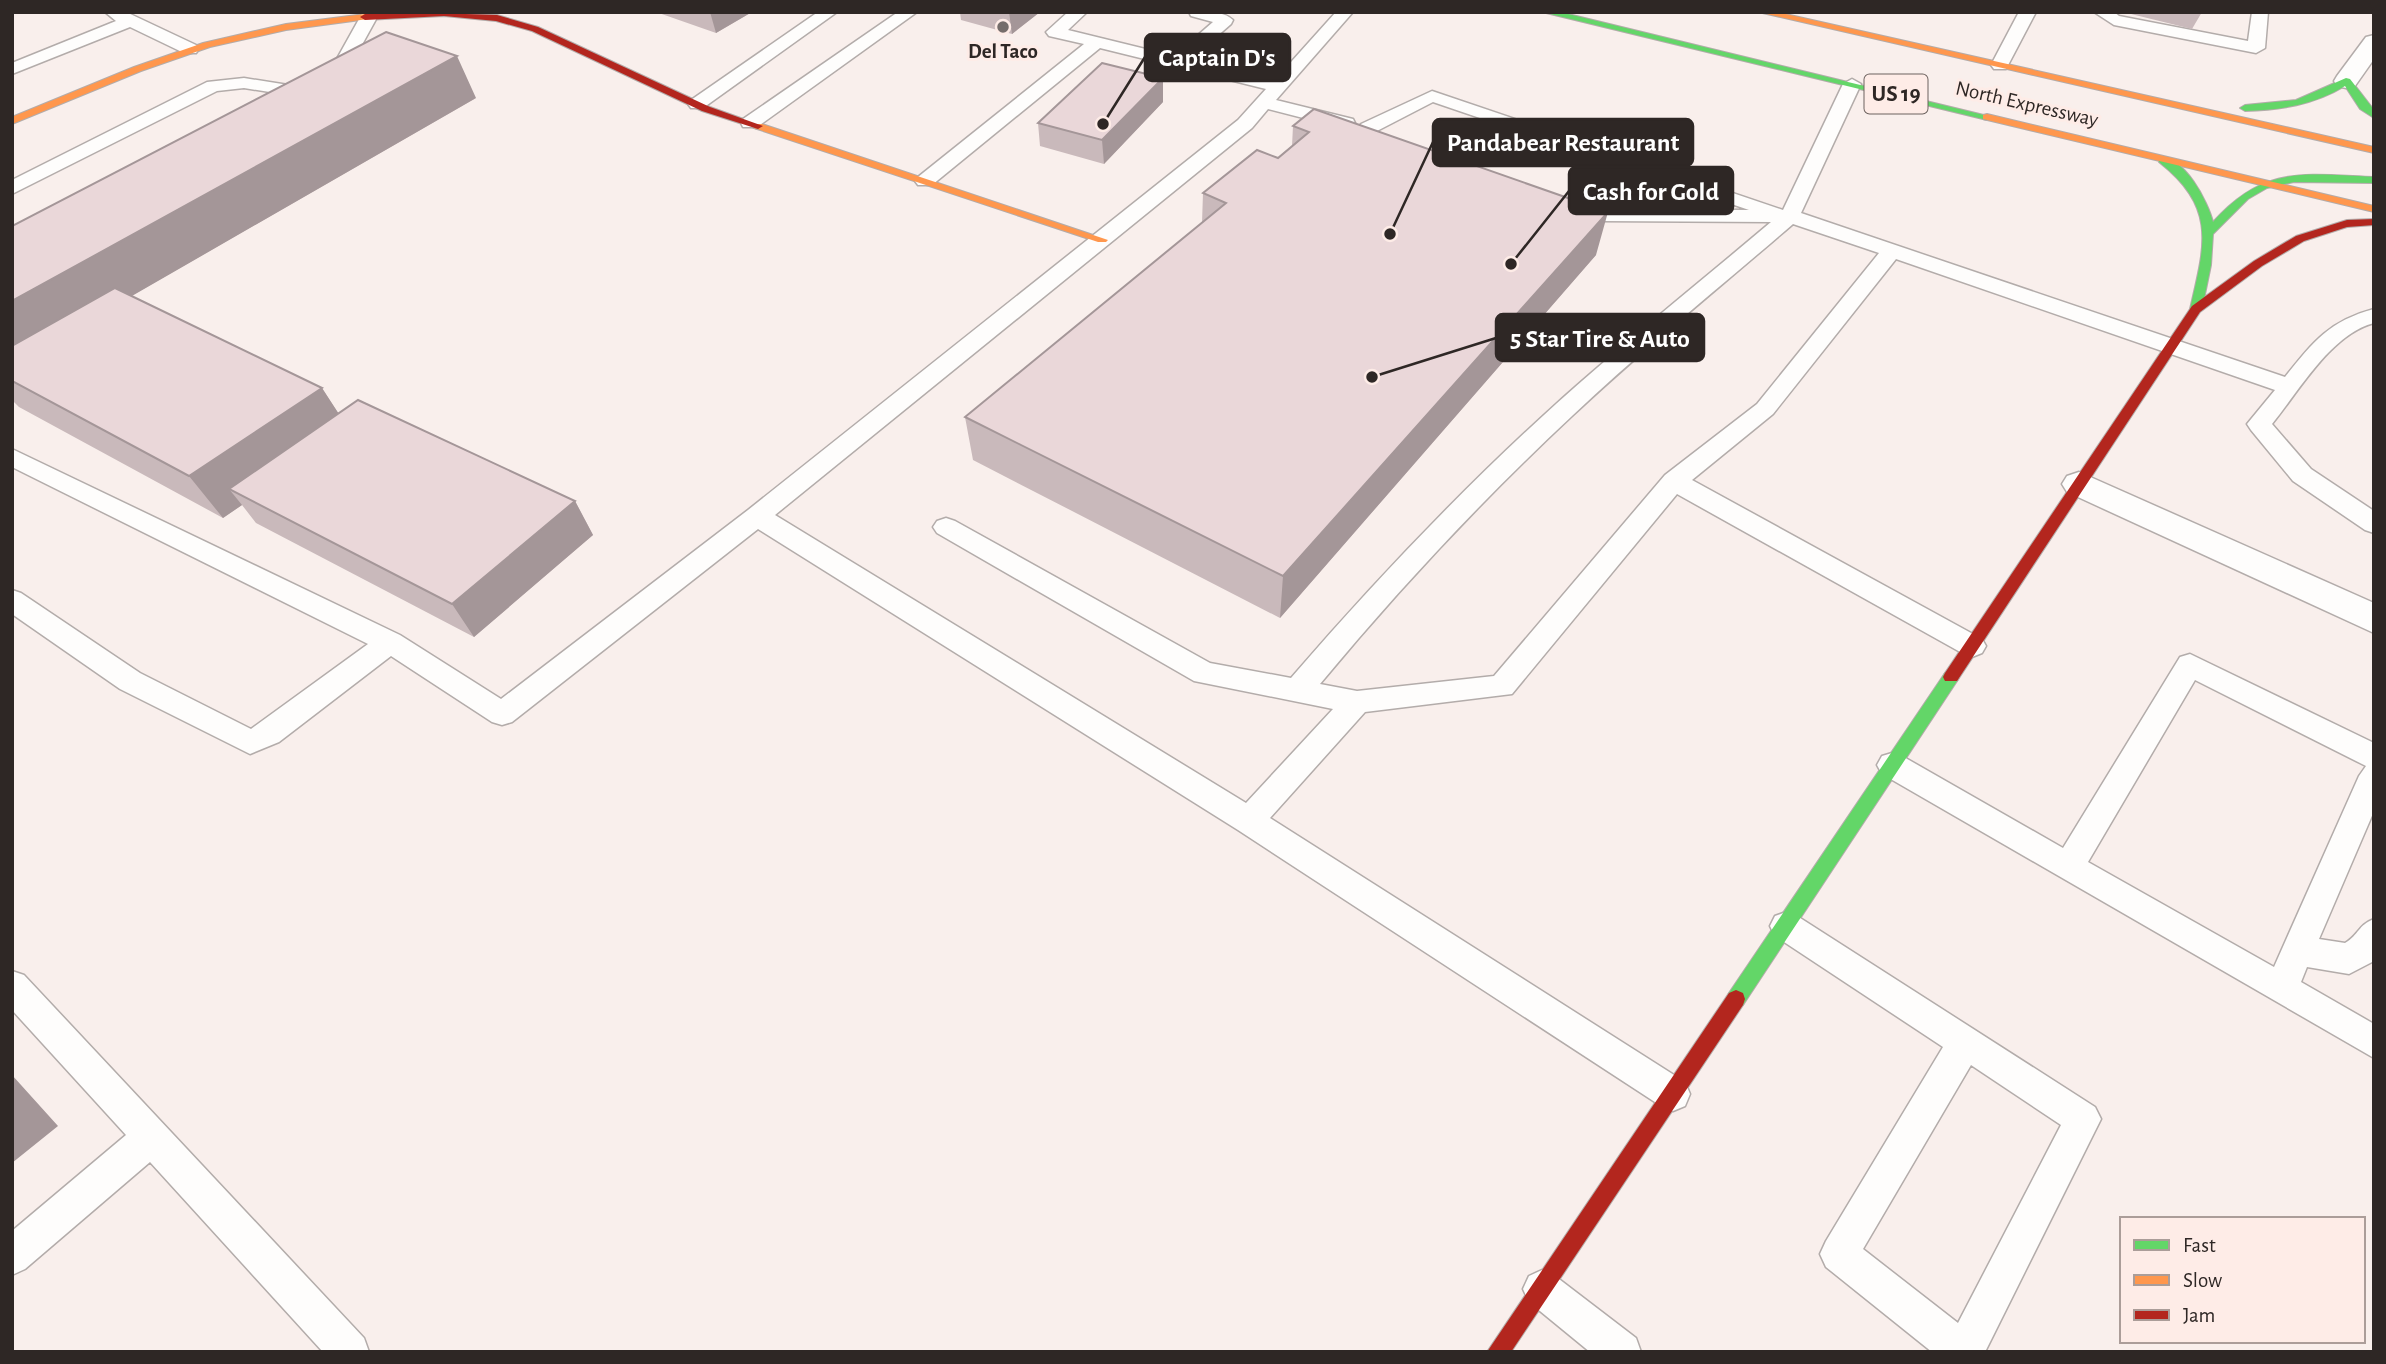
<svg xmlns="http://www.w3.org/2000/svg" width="2386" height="1364" font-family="'Alegreya Sans',sans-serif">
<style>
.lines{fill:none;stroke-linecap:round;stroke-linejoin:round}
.lane-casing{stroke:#b3acaa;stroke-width:3}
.street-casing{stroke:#b3acaa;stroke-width:3}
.fast-casing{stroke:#b3acaa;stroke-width:2}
.slow-casing{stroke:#b3acaa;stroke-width:2}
.jam-casing{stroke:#b3acaa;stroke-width:2}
.lane{fill:#fefdfc;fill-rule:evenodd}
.street{fill:#fefdfc;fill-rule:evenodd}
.fast{fill:#63d668;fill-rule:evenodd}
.slow{fill:#ff974d;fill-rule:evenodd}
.jam{fill:#b3261e;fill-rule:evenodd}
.wall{fill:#c9b9bb}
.shaded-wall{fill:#a49698}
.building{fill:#ead7d9;stroke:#a49698;stroke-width:2}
.poi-dot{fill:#756d6b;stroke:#feece7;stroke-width:2.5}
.labels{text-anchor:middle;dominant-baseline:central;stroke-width:6;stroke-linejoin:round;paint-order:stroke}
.far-poi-label{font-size:21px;font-weight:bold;fill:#2e2725;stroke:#feece7}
.far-street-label{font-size:21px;fill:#2e2725;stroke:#feece7}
.shield{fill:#feece7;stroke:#6c625f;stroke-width:2}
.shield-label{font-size:23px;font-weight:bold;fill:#2e2725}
.leader{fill:none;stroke:#2e2725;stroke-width:2.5}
.callout-dot{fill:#2e2725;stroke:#feece7;stroke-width:2.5}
.callout{fill:#2e2725;stroke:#2e2725;stroke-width:2.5}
.callout-label{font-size:26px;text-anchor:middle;font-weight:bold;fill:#fff}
</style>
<rect width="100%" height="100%" fill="#f9efec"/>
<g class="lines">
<g class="lane-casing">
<path id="lane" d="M 105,12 L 126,12 L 196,45 L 199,49 L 196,53 L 184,53 L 130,27 L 12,74 L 12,63 L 116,21 Z
M 363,12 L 380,12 L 342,81 L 329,85 L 323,84 L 320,80 L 329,73 Z
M 818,12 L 837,12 L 703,108 L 691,108 L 688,104 L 691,100 Z
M 898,12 L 917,12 L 757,127 L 743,127 L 741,123 L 743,119 Z
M 1068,12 L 1087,12 L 1068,30 L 1174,56 L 1213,22 L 1191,16 L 1189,12 C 1204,12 1222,10 1233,20 L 1231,24 L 1190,60 L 1274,81 L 1336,12 L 1353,12 L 1276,100 L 1353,119 L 1355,123 L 1346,129 L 1268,109 L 1252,128 L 775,515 L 1246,803 L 1333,709 L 1194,681 L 937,533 L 933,527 L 937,521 L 946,518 L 955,521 L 1210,663 L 1291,678 C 1374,582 1462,489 1556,404 C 1626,341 1699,283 1771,222 L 1600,221 L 1565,208 L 1562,204 L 1565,200 L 1572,198 L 1603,209 L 1749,210 L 1433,102 L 1375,132 L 1368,134 L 1359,128 L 1361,124 L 1432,91 L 1783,210 L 1843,84 L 1852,79 L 1861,84 L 1801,213 L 2285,377 C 2313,342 2329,321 2374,309 L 2374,323 C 2331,334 2299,391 2272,424 L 2311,469 L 2374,511 L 2374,533 L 2365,530 L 2293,481 L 2251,430 L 2247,424 L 2275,390 L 1896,259 L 1773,414 L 1692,480 L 1982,639 L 1986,646 L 1982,653 L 1972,657 L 1962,653 L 1677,494 L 1512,694 L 1365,712 L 1270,818 L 1685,1082 L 1690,1094 L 1685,1106 L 1673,1111 L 1661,1106 L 1238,830 L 758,529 L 512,722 L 502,725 L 492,722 L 391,656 L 279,742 L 250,754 L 120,689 L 12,614 L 12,590 L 21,593 L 140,673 L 251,729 L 368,644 L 12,467 L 12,449 L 400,635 L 501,699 L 748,510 L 1238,120 L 1266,89 L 1100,48 L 932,185 L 918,185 L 915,181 L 918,177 L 1084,44 L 1049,36 L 1046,32 ZM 1793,224 L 1879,253 L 1757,404 L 1665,475 L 1494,676 L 1357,691 L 1320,684 C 1398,590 1482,500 1572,416 C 1643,349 1719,288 1793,224 Z
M 2019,12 L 2036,12 L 2006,69 L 1994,69 L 1991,65 Z
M 2094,12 L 2114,12 L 2119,16 L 2248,41 L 2252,12 L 2268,12 L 2265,48 L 2256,53 L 2114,25 Z
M 244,78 L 301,87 L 310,92 L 301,97 L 244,88 L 217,91 L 12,194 L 12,180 L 207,82 Z
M 2190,654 L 2374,743 L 2374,811 L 2319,939 L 2345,943 C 2359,935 2358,925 2374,919 L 2374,961 L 2349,974 L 2307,967 L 2301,982 L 2374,1024 L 2374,1058 L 1882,774 L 1877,765 L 1882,756 L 1892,753 L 1902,756 L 2063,848 L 2180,657 ZM 2195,680 L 2366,766 L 2359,776 L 2274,967 L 2088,862 Z
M 1786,912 L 1797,916 L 2095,1107 L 2101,1119 L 2095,1131 L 1985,1352 L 1932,1352 L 1826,1267 L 1820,1254 L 1826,1241 L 1943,1047 L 1775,936 L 1770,926 L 1775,916 ZM 1971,1065 L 2061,1125 L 1958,1323 L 1863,1249 Z
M 12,971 L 24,975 L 364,1338 L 369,1352 L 323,1352 L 150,1162 L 25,1269 L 12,1275 L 12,1231 L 126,1135 L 12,1010 Z
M 1542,1270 L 1555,1276 L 1636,1338 L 1641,1352 L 1590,1352 L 1529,1302 L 1523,1289 L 1529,1276 Z"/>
</g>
<g class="street-casing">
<path id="street" d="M 2374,35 L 2374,59 L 2355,86 L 2346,88 L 2337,86 L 2334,81 L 2337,76 L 2366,37 Z
M 2079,472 L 2374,603 L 2374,633 L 2067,492 L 2062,484 L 2067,476 Z"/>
</g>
<g class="fast-casing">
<path id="fast" d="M 1542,12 L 1560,12 L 1992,117 L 1987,120 Z
M 2346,78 L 2350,79 L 2374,110 L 2374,118 L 2360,109 L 2345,86 C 2314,105 2280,110 2245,111 L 2240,108 L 2245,105 L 2296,100 Z
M 2159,158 C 2184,155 2208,202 2213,222 C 2264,165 2303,174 2374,177 L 2374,183 L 2294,182 L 2267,188 L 2248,199 L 2213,234 L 2211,265 L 2202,309 L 2196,313 L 2190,309 C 2205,244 2217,208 2159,162 Z
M 1951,671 L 1957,673 L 1959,677 L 1957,681 L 1743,1005 L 1736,1008 L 1729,1005 L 1727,999 L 1729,993 L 1945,673 Z"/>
</g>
<g class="slow-casing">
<path id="slow" d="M 1758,12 L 1777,12 L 2374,147 L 2374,153 Z
M 365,14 L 370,17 L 368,19 L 286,30 L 210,47 L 141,71 L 12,124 L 12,117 L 134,67 L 203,43 L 286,24 Z
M 1987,114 L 2374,206 L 2374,212 L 1983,119 L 1983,115 Z
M 754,124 L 762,124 L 1108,240 L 1106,242 L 1098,242 L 754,128 Z"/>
</g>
<g class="jam-casing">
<path id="jam" d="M 402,12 L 497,15 L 538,27 L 710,107 L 763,126 L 758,129 L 702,111 L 532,31 L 496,21 L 444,16 L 365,20 L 360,17 L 365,14 Z
M 2374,219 L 2374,225 L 2347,227 L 2304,241 L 2262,266 L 2200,312 L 1957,681 L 1945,681 L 1943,677 L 1945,673 L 2192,306 L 2254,261 L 2296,236 L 2347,220 Z
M 1736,990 L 1743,993 L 1745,999 L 1743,1005 L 1511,1352 L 1487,1352 L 1729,993 Z"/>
</g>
<use href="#lane" class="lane"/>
<use href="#street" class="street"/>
<use href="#fast" class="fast"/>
<use href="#slow" class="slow"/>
<use href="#jam" class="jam"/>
</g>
<path class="wall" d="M 656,12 L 752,12 L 716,33 Z
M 960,12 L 1040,12 L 1012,34 L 961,20 Z
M 2127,12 L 2202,12 L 2192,29 L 2127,13 Z
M 476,98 L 131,296 L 322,388 L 338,413 L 575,501 L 593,535 L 474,637 L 256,523 L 242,505 L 223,518 L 19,407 L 12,400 L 12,226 Z
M 1163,102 L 1104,164 L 1040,146 L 1038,123 Z
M 1314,109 L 1596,255 L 1280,618 L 973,460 L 965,417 L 1202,223 L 1203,193 L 1278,158 L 1292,146 L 1293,126 Z"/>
<path class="shaded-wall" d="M 710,12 L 752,12 L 716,33 Z
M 1009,12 L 1040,12 L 1012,34 Z
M 457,56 L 476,98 L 12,365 L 12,301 Z
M 1163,78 L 1163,102 L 1104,164 L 1102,140 Z
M 1608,212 L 1596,255 L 1280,618 L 1283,576 Z
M 322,388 L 350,431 L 229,489 L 242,505 L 223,518 L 189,476 Z
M 575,501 L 593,535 L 474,637 L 452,604 Z
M 12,1075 L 58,1126 L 12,1163 Z"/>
<path class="building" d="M 386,32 L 457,56 L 12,301 L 12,226 Z
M 1102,63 L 1163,78 L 1102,140 L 1038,123 Z
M 1314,109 L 1608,212 L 1283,576 L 965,417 L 1226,203 L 1203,193 L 1257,150 L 1278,158 L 1309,132 L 1293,126 Z
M 115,288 L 322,388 L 189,476 L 12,381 L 12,346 Z
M 358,400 L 575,501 L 452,604 L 229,489 Z"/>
<circle class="poi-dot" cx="1003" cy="27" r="7"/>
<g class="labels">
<g class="far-poi-label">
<text x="1003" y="51">Del Taco</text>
</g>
<g class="far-street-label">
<text transform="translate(2027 104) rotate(13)">North Expressway</text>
</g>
<rect class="shield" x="1864.5" y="74.5" width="63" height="39" rx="5"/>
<g class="shield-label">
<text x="1896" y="94">US 19</text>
</g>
</g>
<path class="leader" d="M1103 124L1145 57M1390 234L1433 142M1511 264L1569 191M1372 377L1496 338"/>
<g class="callout-dot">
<circle cx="1103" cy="124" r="7"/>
<circle cx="1390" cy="234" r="7"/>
<circle cx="1511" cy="264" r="7"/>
<circle cx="1372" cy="377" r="7"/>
</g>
<g class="callout">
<rect x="1145" y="34" width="145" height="47" rx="7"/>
<rect x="1433" y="119" width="260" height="47" rx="7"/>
<rect x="1569" y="167" width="164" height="47" rx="7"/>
<rect x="1496" y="314" width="208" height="47" rx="7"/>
</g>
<g class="callout-label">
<text x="1217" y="66">Captain D's</text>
<text x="1563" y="151">Pandabear Restaurant</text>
<text x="1651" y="200">Cash for Gold</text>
<text x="1600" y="347">5 Star Tire &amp; Auto</text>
</g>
<rect width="2386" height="1364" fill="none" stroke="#2e2725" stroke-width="28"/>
<rect x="2120" y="1217" width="245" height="126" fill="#feece7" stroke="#ab9d99" stroke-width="2"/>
<rect x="2134" y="1240" width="35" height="10" fill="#63d668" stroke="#ab9d99" stroke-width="2"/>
<text x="2183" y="1252" font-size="21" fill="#2e2725">Fast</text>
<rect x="2134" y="1275" width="35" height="10" fill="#ff974d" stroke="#ab9d99" stroke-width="2"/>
<text x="2183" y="1287" font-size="21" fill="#2e2725">Slow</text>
<rect x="2134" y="1310" width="35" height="10" fill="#b3261e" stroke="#ab9d99" stroke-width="2"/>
<text x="2183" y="1322" font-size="21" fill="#2e2725">Jam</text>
</svg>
